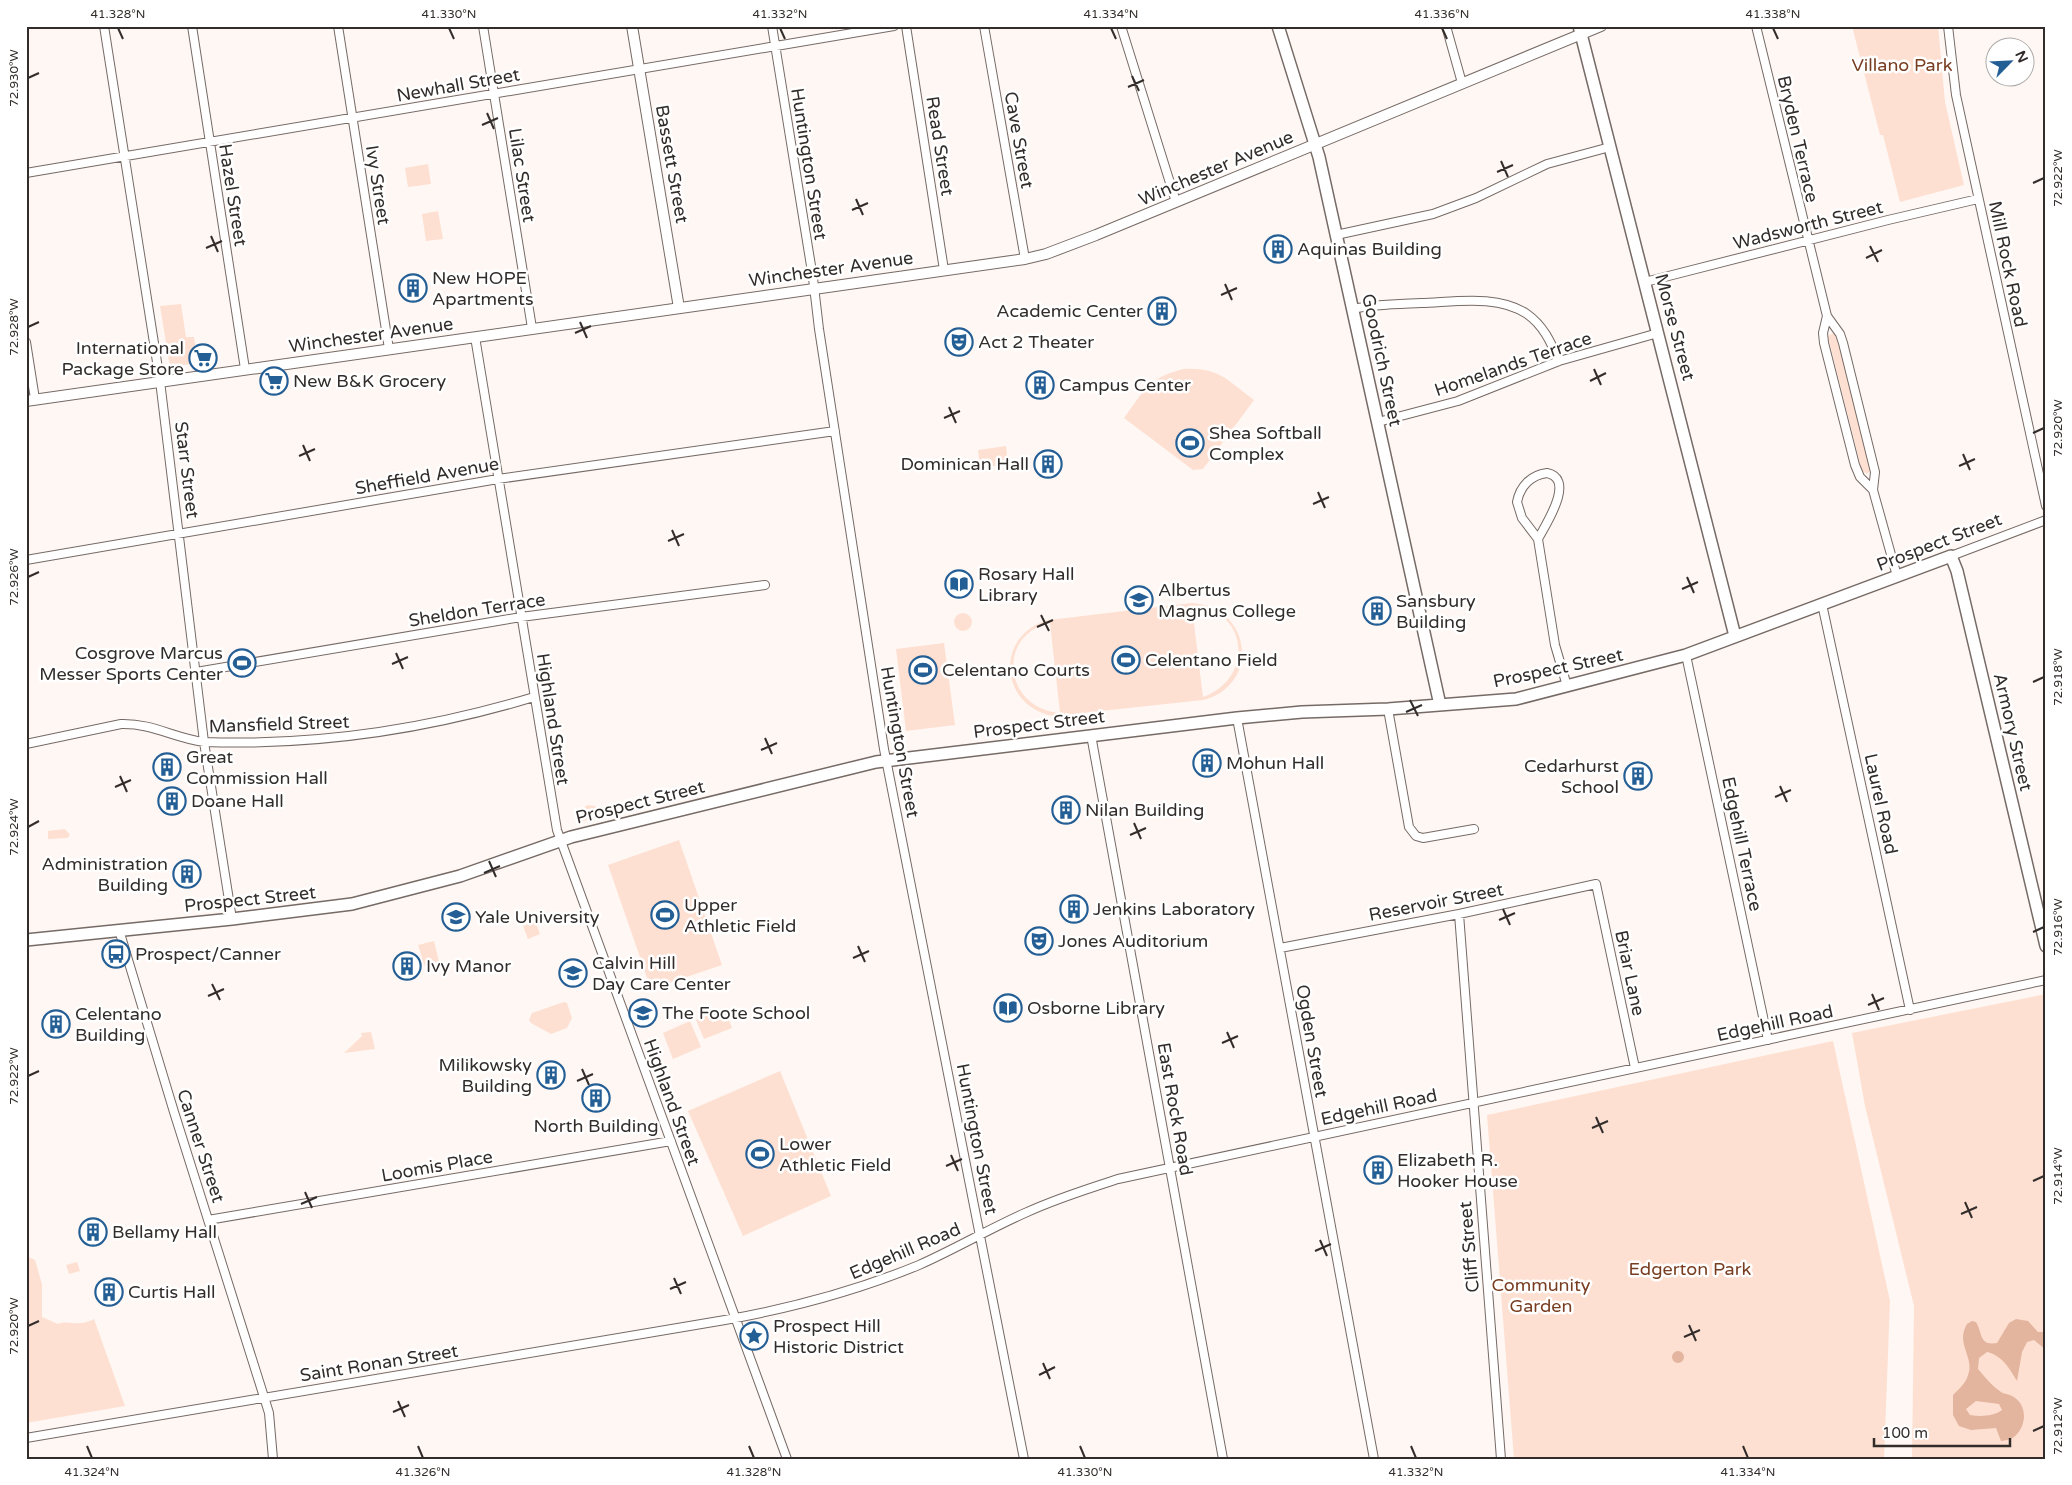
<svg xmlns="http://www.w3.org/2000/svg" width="2072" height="1485" font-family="'Varela Round',sans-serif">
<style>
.green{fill:#fee0d2;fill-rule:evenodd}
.water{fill:#e3b49e;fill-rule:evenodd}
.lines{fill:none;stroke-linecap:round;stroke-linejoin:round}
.minor-casing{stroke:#766a65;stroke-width:10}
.tertiary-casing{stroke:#766a65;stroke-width:12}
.secondary-casing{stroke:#766a65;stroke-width:14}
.minor{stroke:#fff;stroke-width:8}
.tertiary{stroke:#fff;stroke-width:10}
.secondary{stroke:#fff;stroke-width:11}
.ticks{fill:none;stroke:#322d2b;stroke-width:2}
.labels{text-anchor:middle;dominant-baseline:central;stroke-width:5;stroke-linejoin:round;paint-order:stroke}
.park-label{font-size:18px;fill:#783d20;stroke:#fff}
.street-label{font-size:18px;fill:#322d2b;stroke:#fff}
.poi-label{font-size:18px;fill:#322d2b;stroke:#fff;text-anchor:start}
.neatline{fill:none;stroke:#322d2b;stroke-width:2}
.ticks-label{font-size:12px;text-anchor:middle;fill:#322d2b}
</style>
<rect width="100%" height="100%" fill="#fff7f3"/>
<path class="green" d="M 1852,26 L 1938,26 L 1945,102 L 1964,185 L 1900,202 L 1883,135 L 1880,135 Z
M 428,164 L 431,184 L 408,187 L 405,168 Z
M 438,211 L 443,239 L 426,241 L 422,214 Z
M 181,304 L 186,337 L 194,337 L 198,363 L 170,367 L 160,306 Z
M 1834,333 L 1837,338 L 1870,471 L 1867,474 L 1862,471 L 1828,337 L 1829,335 Z
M 1183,369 C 1219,367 1227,380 1254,400 L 1203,469 L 1193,470 L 1124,418 C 1145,390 1146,379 1183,369 Z
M 1006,446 L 1008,464 L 980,468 L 978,450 Z
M 1192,603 C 1252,607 1261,685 1203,700 L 1054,716 C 999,707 994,634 1049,620 ZM 1192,607 C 1245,606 1258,676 1203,697 ZM 1049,623 L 1050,623 L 1060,713 C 1004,708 996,636 1049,623 Z
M954 622a9 9 0 1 1 18 0a9 9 0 1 1-18 0Z
M 944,643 L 955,725 L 906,731 L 896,649 Z
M 587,805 L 595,806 L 601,816 L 580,822 L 581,811 Z
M 65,829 L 70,835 L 67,838 L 48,839 L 48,831 Z
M 679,840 L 722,965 L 651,989 L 608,865 Z
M 535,921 L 540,934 L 528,939 L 523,926 Z
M 434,941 L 440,966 L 426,970 L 418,945 Z
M 2046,994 L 2046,1459 L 1912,1459 L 1914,1306 L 1865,1106 L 1852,1033 Z
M 564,1002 L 567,1003 L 572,1018 L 567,1028 L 551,1034 L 531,1023 L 529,1020 L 532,1013 Z
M 724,1008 L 732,1028 L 704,1039 L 696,1020 Z
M 690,1021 L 701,1047 L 673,1059 L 663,1033 Z
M 371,1032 L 375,1049 L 344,1053 L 362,1036 L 361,1033 Z
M 1833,1041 L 1890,1301 L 1884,1459 L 1514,1459 L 1487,1115 Z
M 780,1071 L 831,1196 L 743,1236 L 688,1111 Z
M 26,1256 L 35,1260 L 42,1284 L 42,1317 L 58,1324 C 69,1319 77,1328 94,1319 L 125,1406 L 26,1423 Z
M 77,1262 L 80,1271 L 69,1274 L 66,1265 Z"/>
<path class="water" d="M 2016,1319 L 2028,1321 L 2038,1332 L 2046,1332 L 2046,1350 L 2034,1340 L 2027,1342 L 2022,1352 L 2017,1381 C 2009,1368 2003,1356 1987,1352 L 1979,1358 L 1978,1369 C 1985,1377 1992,1386 2001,1392 C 2004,1394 2008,1394 2012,1396 C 2025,1403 2027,1418 2020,1430 C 2015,1438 2010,1440 2001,1441 L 1996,1428 L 1971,1430 L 1959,1426 L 1953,1415 L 1953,1395 C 1959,1389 1966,1383 1968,1375 C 1975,1357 1955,1344 1967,1324 L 1972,1321 L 1976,1322 C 1983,1334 1979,1346 1997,1343 L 2009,1323 ZM 1976,1401 L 1999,1404 L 2002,1410 C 1994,1416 1981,1417 1970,1415 L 1966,1409 Z
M1672 1357a6 6 0 1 1 12 0a6 6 0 1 1-12 0Z"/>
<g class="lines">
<g class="minor-casing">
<path id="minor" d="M 104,26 L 160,381 L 204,742 L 232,919
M 192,26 L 245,369
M 338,26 L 389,349
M 483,26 L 532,328
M 772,26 L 813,278 L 819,329 L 884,749 L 1024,1459
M 906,26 L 944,270
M 984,26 L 1025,259
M 1121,26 L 1176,202
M 1446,26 L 1462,83
M 1756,26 L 1827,316 L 1840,334 L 1843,343 L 1875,472 L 1873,490 L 1897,576
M 1948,26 L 1956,95 L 2046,506
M 26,173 L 894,26
M 1336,235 L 1433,214 L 1476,198 L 1547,164 L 1610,147
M 1645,282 L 1888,220 L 1978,199
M 1352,309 C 1375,304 1398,304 1421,303 C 1454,302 1498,294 1527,314 C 1544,326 1551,343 1559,361
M 1827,316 L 1823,333 L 1824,343 L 1855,465 L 1860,477 L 1873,490
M 475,337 L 557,830 L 787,1459
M 26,342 L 35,399
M 1378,422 L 1458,401 L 1559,361 L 1658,333
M 1547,473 C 1576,479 1546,524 1538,539 L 1522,518 L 1517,502 C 1520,486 1531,475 1547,473 Z
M 1538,539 L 1555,645 L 1567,686
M 1951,556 L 2046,520
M 26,560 L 498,479 L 835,431
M 1822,604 L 1910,1010
M 1686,655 L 1768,1040
M 196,672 L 521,617 L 765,585
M 1388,709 L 1409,827 L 1416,836 L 1423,838 L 1474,829
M 1237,718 L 1374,1459
M 1091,735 L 1223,1459
M 26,744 L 121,724 C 152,723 174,738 204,742 C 315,746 428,729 534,697
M 1459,914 L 1501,1459
M 119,930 L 174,1112 L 264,1397 L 269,1413 L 273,1459
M 1280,948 L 1459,914 L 1596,884 L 1635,1068
M 208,1220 L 671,1141
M 26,1438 L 725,1320 C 792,1308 856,1291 919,1265 C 955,1249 989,1229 1025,1213 C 1055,1199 1087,1189 1118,1179 L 2046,980"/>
</g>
<g class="tertiary-casing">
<path id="tertiary" d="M 632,26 L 679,308
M 26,401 L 1025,259 L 1046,254 L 1096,235 L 1601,26"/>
</g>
<g class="secondary-casing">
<path id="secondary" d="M 1278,26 L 1319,157 L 1440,705
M 1579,26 L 1735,636
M 26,940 L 232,919 L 352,904 L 460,876 L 571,837 L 876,762 L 1237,718 L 1302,712 L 1388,709 L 1516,699 L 1686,655 L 1951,556 L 1957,571 L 2046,946"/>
</g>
<use href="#minor" class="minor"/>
<use href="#tertiary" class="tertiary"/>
<use href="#secondary" class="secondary"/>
</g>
<path class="ticks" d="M 118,28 L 123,39M 449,28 L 454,39M 780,28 L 785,39M 1111,28 L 1116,39M 1442,28 L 1447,39M 1773,28 L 1778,39M 1132,76 L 1139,91M 28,78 L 39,73M 1128,87 L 1144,80M 487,113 L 494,129M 482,125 L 498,118M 1501,161 L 1508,177M 1497,172 L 1513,165M 2033,183 L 2044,178M 856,199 L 863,215M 852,210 L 868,203M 211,236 L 218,252M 1870,246 L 1878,262M 206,248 L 222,241M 1866,258 L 1882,250M 1225,284 L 1232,300M 1221,295 L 1237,288M 580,322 L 587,338M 28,327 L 39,322M 575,333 L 591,326M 1594,369 L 1601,385M 1590,381 L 1606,373M 949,407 L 956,423M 944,418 L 960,411M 2033,433 L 2044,428M 303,445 L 310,461M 1963,454 L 1970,470M 299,456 L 315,449M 1959,466 L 1975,459M 1318,492 L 1325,508M 1313,504 L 1329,497M 672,530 L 679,546M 668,541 L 684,534M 28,577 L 39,572M 1687,577 L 1694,593M 1682,589 L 1698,582M 1041,615 L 1049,631M 1037,627 L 1053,620M 396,653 L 403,669M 392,664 L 408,657M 2033,682 L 2044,677M 1410,700 L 1418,716M 1406,712 L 1422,705M 765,738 L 772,754M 761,750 L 777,743M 120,776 L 127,792M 1780,786 L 1787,802M 115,787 L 131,780M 1775,797 L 1791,790M 1134,823 L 1141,839M 28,827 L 39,821M 1130,835 L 1146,828M 489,861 L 496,877M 484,873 L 500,866M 1503,909 L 1510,925M 1499,920 L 1515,913M 2033,932 L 2044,927M 858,946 L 865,962M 853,958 L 869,951M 212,984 L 220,1000M 1872,994 L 1879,1010M 208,996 L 224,989M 1868,1005 L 1884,998M 1227,1032 L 1234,1048M 1222,1043 L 1238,1036M 582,1069 L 589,1085M 28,1076 L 39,1071M 577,1081 L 593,1074M 1596,1117 L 1603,1133M 1592,1128 L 1608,1121M 951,1155 L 958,1171M 946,1166 L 962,1159M 2033,1181 L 2044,1176M 305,1192 L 312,1208M 1965,1202 L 1972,1218M 301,1204 L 317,1197M 1961,1214 L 1977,1207M 1320,1240 L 1327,1256M 1315,1251 L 1331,1244M 674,1278 L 681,1294M 670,1289 L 686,1282M 1689,1325 L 1696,1341M 28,1326 L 39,1321M 1684,1337 L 1700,1330M 1043,1363 L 1050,1379M 1039,1375 L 1055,1367M 398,1401 L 405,1417M 393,1412 L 409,1405M 2033,1431 L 2044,1426M 87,1446 L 92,1458M 418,1446 L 423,1458M 749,1446 L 754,1458M 1080,1446 L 1085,1458M 1411,1446 L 1416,1458M 1743,1446 L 1748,1458"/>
<defs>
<g id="building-ring" transform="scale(1.4375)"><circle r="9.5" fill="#fff" stroke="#235e95" stroke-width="1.5"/><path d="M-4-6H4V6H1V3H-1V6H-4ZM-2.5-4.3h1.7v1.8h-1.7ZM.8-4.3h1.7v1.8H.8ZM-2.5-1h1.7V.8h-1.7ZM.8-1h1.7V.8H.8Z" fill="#235e95"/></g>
<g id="theatre-ring" transform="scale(1.4375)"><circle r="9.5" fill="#fff" stroke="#235e95" stroke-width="1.5"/><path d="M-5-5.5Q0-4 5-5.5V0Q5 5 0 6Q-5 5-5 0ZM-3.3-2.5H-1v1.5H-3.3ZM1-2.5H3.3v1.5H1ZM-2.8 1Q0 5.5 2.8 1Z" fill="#235e95"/></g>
<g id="supermarket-ring" transform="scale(1.4375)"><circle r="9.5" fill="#fff" stroke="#235e95" stroke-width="1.5"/><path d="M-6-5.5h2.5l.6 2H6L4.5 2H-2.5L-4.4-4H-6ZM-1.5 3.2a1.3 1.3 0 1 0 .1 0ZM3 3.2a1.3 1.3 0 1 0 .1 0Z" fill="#235e95"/></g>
<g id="stadium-ring" transform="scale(1.4375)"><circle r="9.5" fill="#fff" stroke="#235e95" stroke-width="1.5"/><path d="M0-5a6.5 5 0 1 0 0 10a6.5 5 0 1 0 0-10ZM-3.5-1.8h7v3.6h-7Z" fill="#235e95"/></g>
<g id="library-ring" transform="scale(1.4375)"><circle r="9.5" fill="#fff" stroke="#235e95" stroke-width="1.5"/><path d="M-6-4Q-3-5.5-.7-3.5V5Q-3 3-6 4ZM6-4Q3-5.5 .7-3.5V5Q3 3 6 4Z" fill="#235e95"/></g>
<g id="university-ring" transform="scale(1.4375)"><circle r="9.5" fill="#fff" stroke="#235e95" stroke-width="1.5"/><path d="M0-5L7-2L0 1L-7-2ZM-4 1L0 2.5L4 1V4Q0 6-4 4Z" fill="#235e95"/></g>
<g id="bus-ring" transform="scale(1.4375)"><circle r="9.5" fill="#fff" stroke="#235e95" stroke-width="1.5"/><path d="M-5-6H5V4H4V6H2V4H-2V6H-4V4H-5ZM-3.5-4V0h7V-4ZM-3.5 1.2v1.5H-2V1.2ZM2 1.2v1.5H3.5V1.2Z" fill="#235e95"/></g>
<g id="school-ring" transform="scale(1.4375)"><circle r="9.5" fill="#fff" stroke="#235e95" stroke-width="1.5"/><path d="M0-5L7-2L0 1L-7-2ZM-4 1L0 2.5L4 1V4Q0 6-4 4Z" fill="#235e95"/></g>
<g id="sight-ring" transform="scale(1.4375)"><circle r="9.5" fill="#fff" stroke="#235e95" stroke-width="1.5"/><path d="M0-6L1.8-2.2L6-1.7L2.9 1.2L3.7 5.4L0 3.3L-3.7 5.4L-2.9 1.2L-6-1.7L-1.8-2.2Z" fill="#235e95"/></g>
</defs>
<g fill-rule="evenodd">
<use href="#building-ring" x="1278" y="249"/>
<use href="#building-ring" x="413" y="288"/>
<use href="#building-ring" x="1162" y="311"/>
<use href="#theatre-ring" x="959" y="342"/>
<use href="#supermarket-ring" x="203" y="358"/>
<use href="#supermarket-ring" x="274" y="381"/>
<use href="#building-ring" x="1040" y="385"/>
<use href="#stadium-ring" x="1190" y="443"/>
<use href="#building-ring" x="1048" y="464"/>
<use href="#library-ring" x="959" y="584"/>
<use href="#university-ring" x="1139" y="600"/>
<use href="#building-ring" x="1377" y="611"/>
<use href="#stadium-ring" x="1126" y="660"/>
<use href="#stadium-ring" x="242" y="663"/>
<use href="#stadium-ring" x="923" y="670"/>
<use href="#building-ring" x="1207" y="763"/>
<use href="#building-ring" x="167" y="767"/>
<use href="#building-ring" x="1638" y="776"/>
<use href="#building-ring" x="172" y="801"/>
<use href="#building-ring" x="1066" y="810"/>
<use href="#building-ring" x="187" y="874"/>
<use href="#building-ring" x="1074" y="909"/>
<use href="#stadium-ring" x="665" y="915"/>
<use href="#university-ring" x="456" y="917"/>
<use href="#theatre-ring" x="1039" y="941"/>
<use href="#bus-ring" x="116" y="954"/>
<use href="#building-ring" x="407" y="966"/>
<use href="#school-ring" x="573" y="973"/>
<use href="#library-ring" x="1008" y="1008"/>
<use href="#school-ring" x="643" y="1013"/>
<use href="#building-ring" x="56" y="1024"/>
<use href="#building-ring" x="551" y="1075"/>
<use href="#building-ring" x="596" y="1098"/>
<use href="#stadium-ring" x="760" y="1154"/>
<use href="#building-ring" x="1378" y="1170"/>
<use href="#building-ring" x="93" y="1232"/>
<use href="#building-ring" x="109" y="1292"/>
<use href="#sight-ring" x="754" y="1336"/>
</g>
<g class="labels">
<g class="park-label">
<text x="1902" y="65">Villano Park</text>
<text x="1690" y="1269">Edgerton Park</text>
<text x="1541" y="1285">Community<tspan x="1541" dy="21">Garden</tspan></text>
</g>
<g class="street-label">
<text transform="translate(458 85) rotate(-10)">Newhall Street</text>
<text transform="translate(1798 139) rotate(77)">Bryden Terrace</text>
<text transform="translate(1019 140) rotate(80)">Cave Street</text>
<text transform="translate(940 146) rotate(81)">Read Street</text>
<text transform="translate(672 164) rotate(80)">Bassett Street</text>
<text transform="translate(809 164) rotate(81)">Huntington Street</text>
<text transform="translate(1216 168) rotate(-23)">Winchester Avenue</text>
<text transform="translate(522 175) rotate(81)">Lilac Street</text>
<text transform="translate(378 185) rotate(81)">Ivy Street</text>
<text transform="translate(233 195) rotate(81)">Hazel Street</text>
<text transform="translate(1808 225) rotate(-14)">Wadsworth Street</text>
<text transform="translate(2008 264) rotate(78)">Mill Rock Road</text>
<text transform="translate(831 269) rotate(-8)">Winchester Avenue</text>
<text transform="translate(1675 327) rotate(75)">Morse Street</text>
<text transform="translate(371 335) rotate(-8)">Winchester Avenue</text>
<text transform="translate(1382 360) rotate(78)">Goodrich Street</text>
<text transform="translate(1513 364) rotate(-19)">Homelands Terrace</text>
<text transform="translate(187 470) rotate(83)">Starr Street</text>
<text transform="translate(427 476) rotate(-10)">Sheffield Avenue</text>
<text transform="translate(1939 542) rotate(-21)">Prospect Street</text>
<text transform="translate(477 610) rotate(-9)">Sheldon Terrace</text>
<text transform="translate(1558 668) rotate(-12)">Prospect Street</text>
<text transform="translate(553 719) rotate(81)">Highland Street</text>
<text transform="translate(279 724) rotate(-2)">Mansfield Street</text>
<text transform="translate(1039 724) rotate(-7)">Prospect Street</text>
<text transform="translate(2013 732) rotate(77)">Armory Street</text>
<text transform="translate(900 742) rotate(80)">Huntington Street</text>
<text transform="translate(640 802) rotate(-14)">Prospect Street</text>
<text transform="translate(1881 804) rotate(78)">Laurel Road</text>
<text transform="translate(1742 844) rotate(78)">Edgehill Terrace</text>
<text transform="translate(250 899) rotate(-6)">Prospect Street</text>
<text transform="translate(1436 902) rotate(-11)">Reservoir Street</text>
<text transform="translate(1630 973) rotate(78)">Briar Lane</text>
<text transform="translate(1775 1023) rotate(-12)">Edgehill Road</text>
<text transform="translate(1312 1041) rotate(80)">Ogden Street</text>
<text transform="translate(672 1102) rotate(70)">Highland Street</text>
<text transform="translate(1379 1107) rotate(-12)">Edgehill Road</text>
<text transform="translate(1175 1109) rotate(80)">East Rock Road</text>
<text transform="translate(977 1139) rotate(79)">Huntington Street</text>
<text transform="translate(201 1146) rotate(72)">Canner Street</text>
<text transform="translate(437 1166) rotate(-10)">Loomis Place</text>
<text transform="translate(1469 1247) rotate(-95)">Cliff Street</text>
<text transform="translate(905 1251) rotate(-23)">Edgehill Road</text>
<text transform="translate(379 1363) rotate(-9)">Saint Ronan Street</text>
</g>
<g class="poi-label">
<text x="1297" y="249">Aquinas Building</text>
<text x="432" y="278">New HOPE<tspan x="432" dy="21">Apartments</tspan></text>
<text x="1143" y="311" text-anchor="end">Academic Center</text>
<text x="978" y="342">Act 2 Theater</text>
<text x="184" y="348" text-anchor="end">International<tspan x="184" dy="21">Package Store</tspan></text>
<text x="293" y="381">New B&amp;K Grocery</text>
<text x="1059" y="385">Campus Center</text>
<text x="1209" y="433">Shea Softball<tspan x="1209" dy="21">Complex</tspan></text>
<text x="1029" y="464" text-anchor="end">Dominican Hall</text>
<text x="978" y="574">Rosary Hall<tspan x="978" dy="21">Library</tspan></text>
<text x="1158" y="590">Albertus<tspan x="1158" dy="21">Magnus College</tspan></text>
<text x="1396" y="601">Sansbury<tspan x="1396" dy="21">Building</tspan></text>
<text x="223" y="653" text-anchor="end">Cosgrove Marcus<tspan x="223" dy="21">Messer Sports Center</tspan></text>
<text x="1145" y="660">Celentano Field</text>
<text x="942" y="670">Celentano Courts</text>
<text x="186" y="757">Great<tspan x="186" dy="21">Commission Hall</tspan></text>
<text x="1226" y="763">Mohun Hall</text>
<text x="1619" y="766" text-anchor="end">Cedarhurst<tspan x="1619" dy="21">School</tspan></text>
<text x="191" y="801">Doane Hall</text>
<text x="1085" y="810">Nilan Building</text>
<text x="168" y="864" text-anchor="end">Administration<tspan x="168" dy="21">Building</tspan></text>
<text x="684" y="905">Upper<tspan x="684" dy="21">Athletic Field</tspan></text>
<text x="1093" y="909">Jenkins Laboratory</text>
<text x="475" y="917">Yale University</text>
<text x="1058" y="941">Jones Auditorium</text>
<text x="135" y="954">Prospect/Canner</text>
<text x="592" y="963">Calvin Hill<tspan x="592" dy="21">Day Care Center</tspan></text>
<text x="426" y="966">Ivy Manor</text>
<text x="1027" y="1008">Osborne Library</text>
<text x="662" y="1013">The Foote School</text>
<text x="75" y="1014">Celentano<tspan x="75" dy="21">Building</tspan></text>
<text x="532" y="1065" text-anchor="end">Milikowsky<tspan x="532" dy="21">Building</tspan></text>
<text x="596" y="1126" text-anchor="middle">North Building</text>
<text x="779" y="1144">Lower<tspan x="779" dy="21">Athletic Field</tspan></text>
<text x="1397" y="1160">Elizabeth R.<tspan x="1397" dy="21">Hooker House</tspan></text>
<text x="112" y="1232">Bellamy Hall</text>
<text x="128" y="1292">Curtis Hall</text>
<text x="773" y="1326">Prospect Hill<tspan x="773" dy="21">Historic District</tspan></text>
</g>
</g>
<rect width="2072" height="1485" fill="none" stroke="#ffffff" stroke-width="55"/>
<g transform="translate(2010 62) rotate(66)"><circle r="24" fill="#ffffff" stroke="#adabaa"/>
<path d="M0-4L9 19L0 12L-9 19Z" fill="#235e95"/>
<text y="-8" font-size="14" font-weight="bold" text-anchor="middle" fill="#322d2b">N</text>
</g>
<path d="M1874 1438v8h136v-8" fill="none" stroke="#322d2b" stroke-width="2.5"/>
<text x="1882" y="1438" font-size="15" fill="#322d2b" stroke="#ffffff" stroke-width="4" paint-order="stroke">100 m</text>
<rect x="28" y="28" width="2016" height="1430" class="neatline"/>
<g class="ticks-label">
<text x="118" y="18">41.328°N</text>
<text x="449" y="18">41.330°N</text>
<text x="780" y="18">41.332°N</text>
<text x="1111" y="18">41.334°N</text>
<text x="1442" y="18">41.336°N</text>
<text x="1773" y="18">41.338°N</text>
<text transform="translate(14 78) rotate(-90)" y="4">72.930°W</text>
<text transform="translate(2058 178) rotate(-90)" y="4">72.922°W</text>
<text transform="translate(14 327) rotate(-90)" y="4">72.928°W</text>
<text transform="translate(2058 428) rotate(-90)" y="4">72.920°W</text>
<text transform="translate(14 577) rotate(-90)" y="4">72.926°W</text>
<text transform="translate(2058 677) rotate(-90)" y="4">72.918°W</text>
<text transform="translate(14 827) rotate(-90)" y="4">72.924°W</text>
<text transform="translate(2058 927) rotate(-90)" y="4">72.916°W</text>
<text transform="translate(14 1076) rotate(-90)" y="4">72.922°W</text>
<text transform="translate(2058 1176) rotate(-90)" y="4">72.914°W</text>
<text transform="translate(14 1326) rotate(-90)" y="4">72.920°W</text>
<text transform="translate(2058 1426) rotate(-90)" y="4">72.912°W</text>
<text x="92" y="1476">41.324°N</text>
<text x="423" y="1476">41.326°N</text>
<text x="754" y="1476">41.328°N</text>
<text x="1085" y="1476">41.330°N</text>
<text x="1416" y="1476">41.332°N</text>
<text x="1748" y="1476">41.334°N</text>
</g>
</svg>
